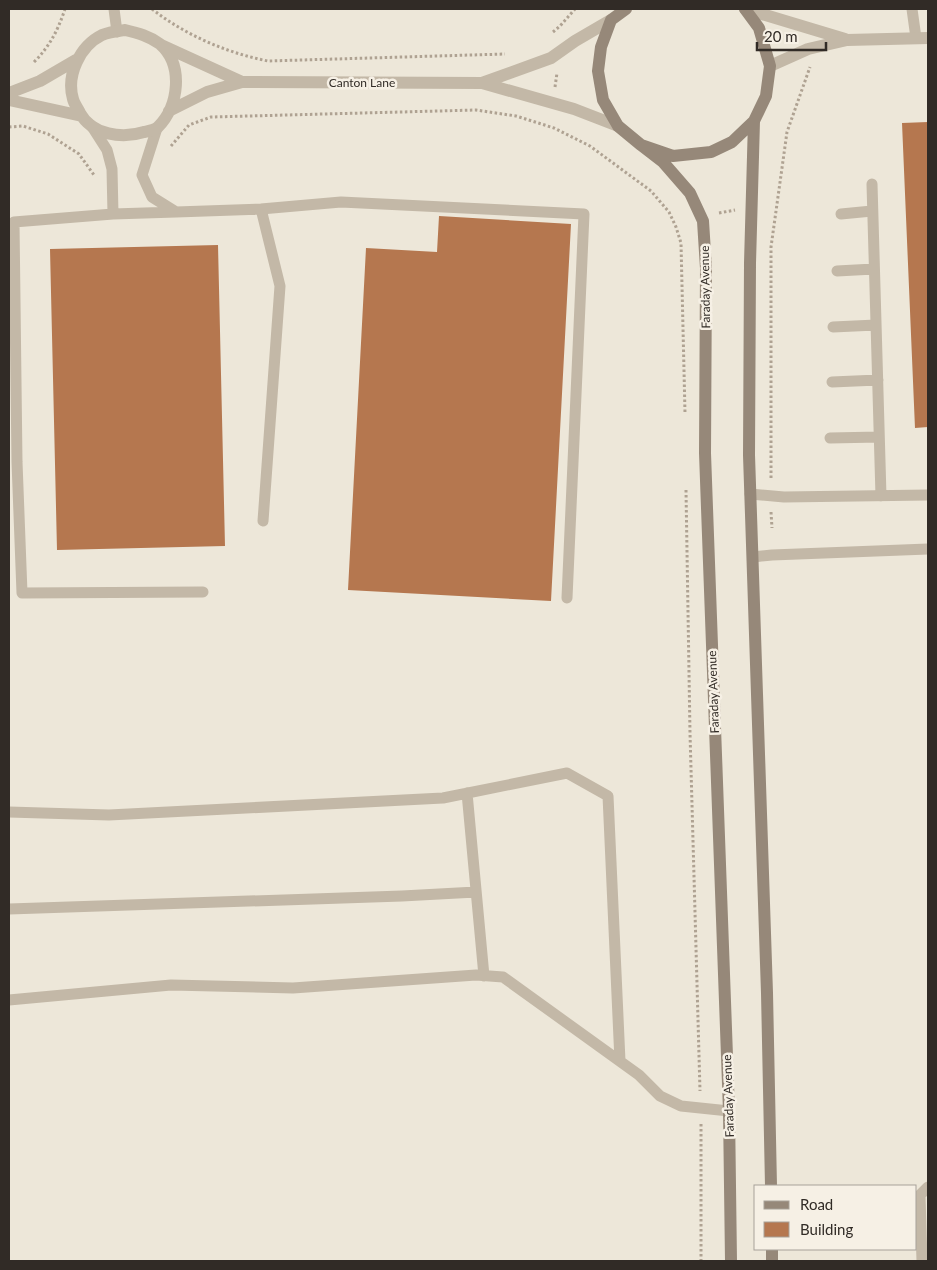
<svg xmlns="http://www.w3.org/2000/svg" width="937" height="1270" font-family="Lato,sans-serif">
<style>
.building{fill:#b5774f}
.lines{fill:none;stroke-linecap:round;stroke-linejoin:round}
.path{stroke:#afa292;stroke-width:3;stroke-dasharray:2.5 2.5;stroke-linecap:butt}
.lane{stroke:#c3b8a7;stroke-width:11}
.street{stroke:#c3b8a7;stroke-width:12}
.secondary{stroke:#968879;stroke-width:12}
.labels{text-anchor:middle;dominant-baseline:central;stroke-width:5;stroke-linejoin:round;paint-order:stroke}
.street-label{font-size:12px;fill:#312b26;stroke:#f6f0e5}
</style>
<rect width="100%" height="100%" fill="#ede7d9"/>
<path class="building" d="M 928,122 L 928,427 L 915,428 L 902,123 Z
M 439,216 L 571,224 L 551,601 L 348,590 L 366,248 L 437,252 Z
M 218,245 L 225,546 L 57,550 L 50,249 Z"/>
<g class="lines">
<path class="path" d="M 152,9 C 185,35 227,53 268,61 L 505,54
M 553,32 L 560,26 L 575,9
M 34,62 C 50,46 58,30 65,9
M 555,87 L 557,73
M 9,127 L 23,126 L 48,134 L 79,154 L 94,175
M 171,146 L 189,125 L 211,117 L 476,110 L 516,116 L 554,128 L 590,146 L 651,191 L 669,212 L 676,227 L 681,243 L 685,413
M 719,213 L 735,210
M 771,478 L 771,247 L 787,132 L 810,67
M 686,490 L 690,733 L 700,1091
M 771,512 L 772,528
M 701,1124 L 701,1261"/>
<path class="lane" d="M 114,9 L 117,32
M 912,9 L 916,38
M 91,125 L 107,150 L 112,169 L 113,214
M 157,128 L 142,175 L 152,197 L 176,212 L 261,209 L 341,202 L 584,214 L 567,598
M 872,184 L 881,496
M 261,209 L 280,286 L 263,521
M 176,212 L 113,214 L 14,222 L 17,462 L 22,593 L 203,592
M 841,214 L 872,211
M 837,271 L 874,269
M 833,327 L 876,325
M 832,382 L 878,380
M 830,438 L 879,437
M 750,494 L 784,497 L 928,495
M 753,557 L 772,555 L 928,549
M 467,793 L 484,976
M 9,812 L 109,815 L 443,798 L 567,773 L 608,796 L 620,1061
M 9,909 L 402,896 L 476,892
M 9,1000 L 171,985 L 293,988 L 476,975 L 503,977 L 639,1075 L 660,1096 L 681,1106 L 729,1111
M 922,1261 L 920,1195 L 928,1187"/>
<path class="street" d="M 745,9 L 845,39
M 125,30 C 138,33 149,36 160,44 C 184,65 179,106 158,127 C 155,130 149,131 144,132 C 122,139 92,135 80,113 C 78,108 74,104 73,99 C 66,75 80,46 102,35 C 109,32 118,31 125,30 Z
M 161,45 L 242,82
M 770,66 L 808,49 L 847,40 L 928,38
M 482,83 L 551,58 L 575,41 L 611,20
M 9,93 L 40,81 L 76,60
M 9,100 L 82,116
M 169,111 L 207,92 L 242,82 L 482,83 L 574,109 L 618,126"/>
<path class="secondary" d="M 626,9 L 611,20 L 601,47 L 598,71 L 603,100 L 618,126 L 641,145 L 673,156 L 711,152 L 732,142 L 754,121 L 766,96 L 770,66 L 759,28 L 745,9
M 754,121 L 750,263 L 749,455 L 767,993 L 771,1186
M 641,145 L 663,162 L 690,193 L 703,221 L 706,268 L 705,453 L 729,1111 L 731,1261
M 772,1249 L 772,1261"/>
</g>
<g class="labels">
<g class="street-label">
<text x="362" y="82">Canton Lane</text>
<text transform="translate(705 287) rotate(-91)">Faraday Avenue</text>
<text transform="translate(713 692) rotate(-92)">Faraday Avenue</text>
<text transform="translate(728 1096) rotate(-92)">Faraday Avenue</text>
</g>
</g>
<rect width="937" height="1270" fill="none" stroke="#312b26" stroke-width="20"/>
<rect x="754" y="1185" width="162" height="65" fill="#f6f0e5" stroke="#a7a199"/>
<rect x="764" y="1201" width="25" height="8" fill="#968879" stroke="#a7a199"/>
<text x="800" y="1210" font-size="15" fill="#312b26">Road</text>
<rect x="764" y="1222" width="25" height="15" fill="#b5774f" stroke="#a7a199"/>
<text x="800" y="1235" font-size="15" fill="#312b26">Building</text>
<path d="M757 42v8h69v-8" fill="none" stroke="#312b26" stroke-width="2.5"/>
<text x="764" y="42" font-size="15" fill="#312b26" stroke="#f6f0e5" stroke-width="4" paint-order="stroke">20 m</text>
</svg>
